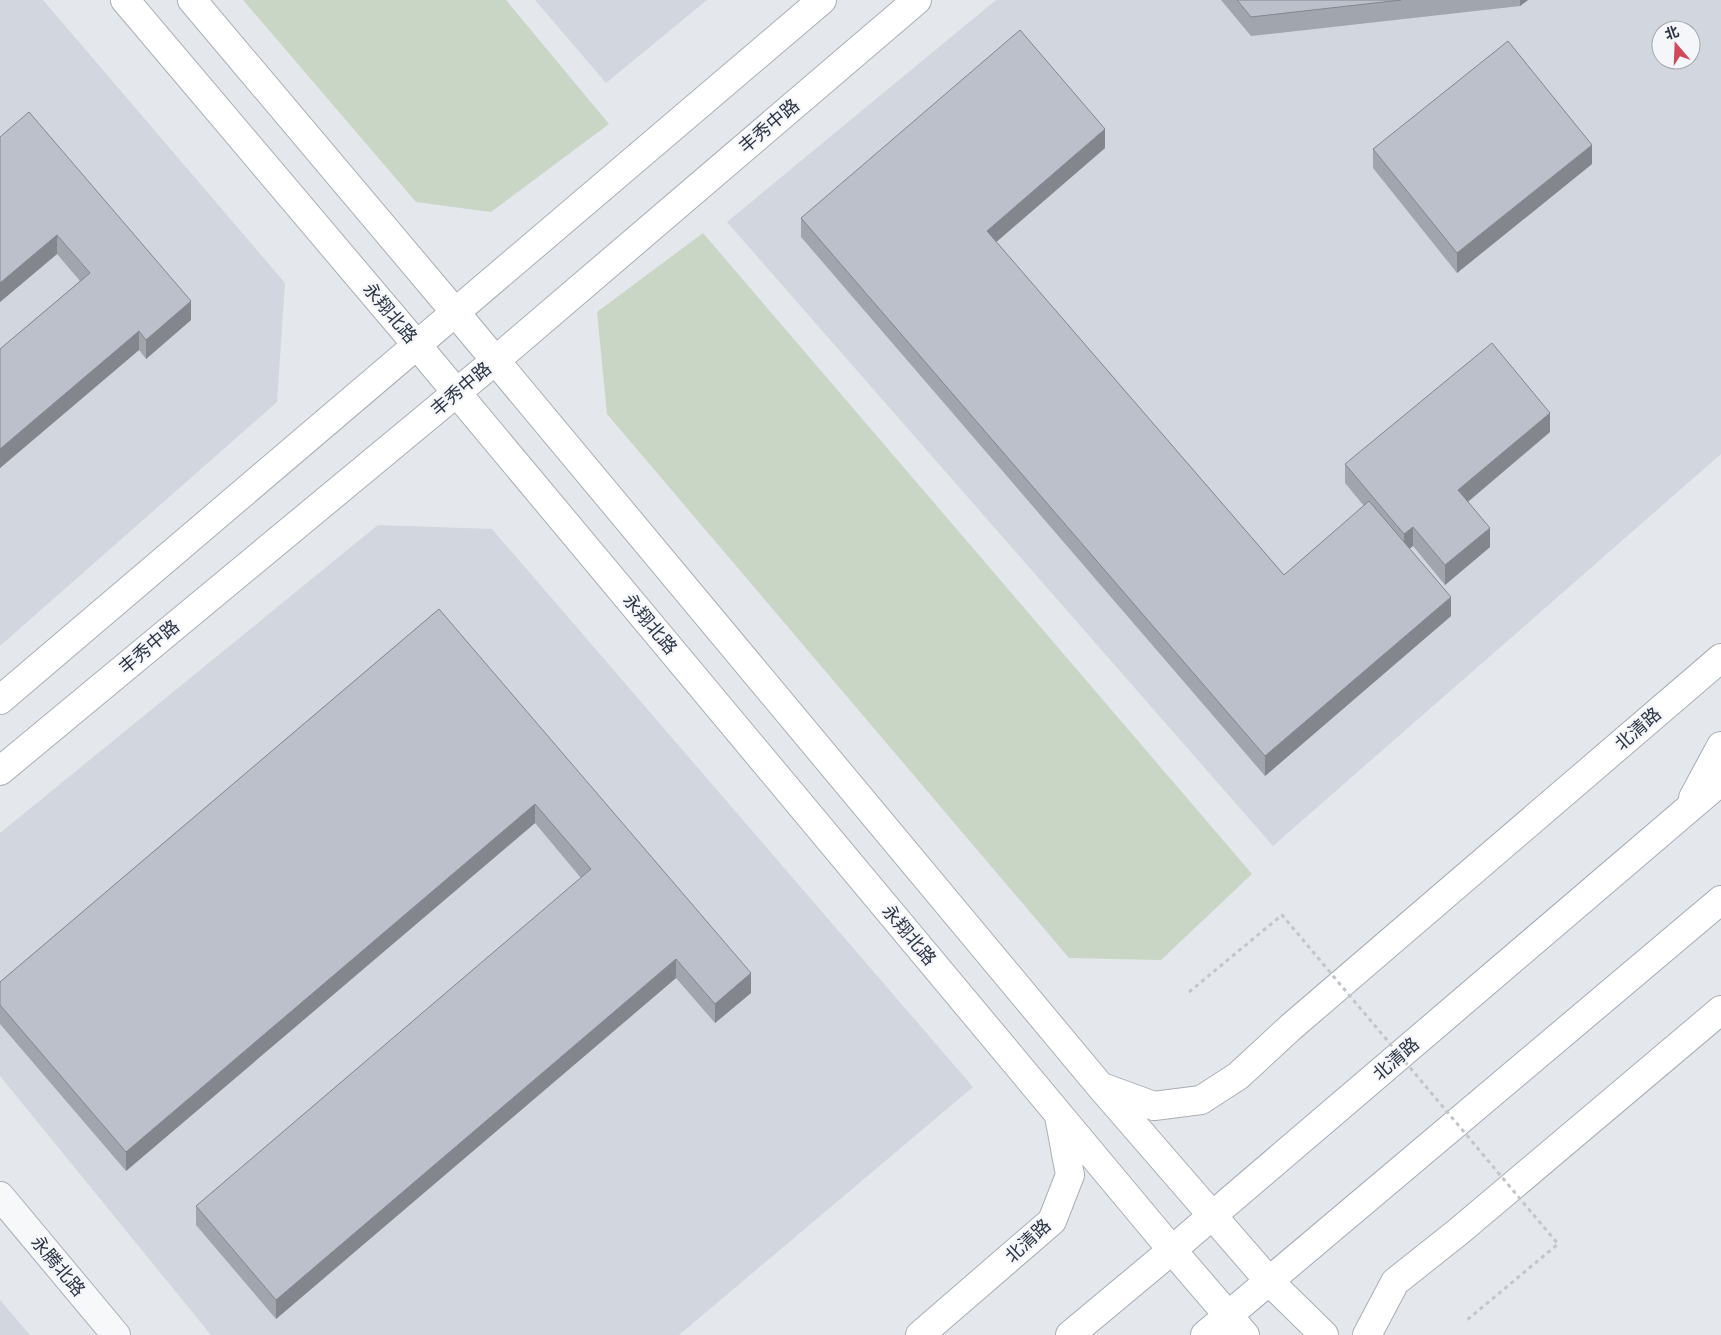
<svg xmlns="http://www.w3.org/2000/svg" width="1721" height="1335" font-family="Jost,'Noto Sans SC',sans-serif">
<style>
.built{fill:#d2d6de;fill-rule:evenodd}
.green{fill:#c9d6c5}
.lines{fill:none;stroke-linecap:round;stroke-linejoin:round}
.street-casing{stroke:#a9aeb7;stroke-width:30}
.secondary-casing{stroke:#a9aeb7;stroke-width:30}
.primary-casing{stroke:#a3abb8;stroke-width:30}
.street{stroke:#f7f8fa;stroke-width:28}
.secondary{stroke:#fff;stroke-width:28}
.primary{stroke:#fff;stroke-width:28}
.path-bridge{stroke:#c2c5cb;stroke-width:3;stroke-dasharray:4 4;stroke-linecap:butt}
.wall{fill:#a1a5ae}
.shaded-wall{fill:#83868d}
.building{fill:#bbc0ca;stroke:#83868d}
.labels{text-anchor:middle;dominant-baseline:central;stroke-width:4.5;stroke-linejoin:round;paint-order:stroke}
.street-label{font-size:18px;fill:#2b3445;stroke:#f4f6f9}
</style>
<rect width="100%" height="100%" fill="#e4e7ec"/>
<path class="built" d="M 0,0 L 43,0 L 285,283 L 277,402 L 0,646 Z
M 535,0 L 707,0 L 606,83 Z
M 996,0 L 1721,0 L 1721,454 L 1273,846 L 727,222 ZM 1661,30 L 1691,30 L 1691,60 L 1661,60 Z
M 378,525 L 492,529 L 973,1087 L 679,1335 L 211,1335 L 0,1076 L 0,833 Z
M 0,1300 L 30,1335 L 0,1335 Z"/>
<path class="green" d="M 243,0 L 506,0 L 609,124 L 491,212 L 416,202 Z
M 703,233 L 1252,874 L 1161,960 L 1069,958 L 607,414 L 597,312 Z"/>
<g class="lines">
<g class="street-casing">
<path id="street" d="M 0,1196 L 116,1335"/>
</g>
<g class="secondary-casing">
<path id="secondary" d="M 125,0 L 416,344 L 1172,1250 L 1245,1335
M 192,0 L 455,312 L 1100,1086 L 1269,1281 L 1324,1335
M 0,700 L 822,0
M 0,771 L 496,360 L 917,0
M 1102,1087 L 1154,1106 L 1201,1100 L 1238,1076 L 1291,1027 L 1721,658
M 920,1335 L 1052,1221 L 1070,1175 L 1059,1116
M 1367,1335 L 1395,1282 L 1458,1232 L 1721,1010"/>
</g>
<g class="primary-casing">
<path id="primary" d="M 1693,798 L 1721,746
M 1070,1335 L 1172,1250 L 1721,781
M 1205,1335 L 1721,900"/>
</g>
<use href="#street" class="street"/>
<use href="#secondary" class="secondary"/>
<use href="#primary" class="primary"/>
<path class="path-bridge" d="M 1189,992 L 1282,915 L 1558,1244 L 1467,1320"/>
</g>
<path class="wall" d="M 1221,0 L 1528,0 L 1520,6 L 1251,36 Z
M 0,137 L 191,320 L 146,359 L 139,350 L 0,468 L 0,349 L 80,281 L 57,254 L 0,302 Z
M 1105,148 L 996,242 L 1284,575 L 1364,506 L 1345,483 L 1345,464 L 1550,432 L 1468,502 L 1490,547 L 1445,585 L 1413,546 L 1409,549 L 1451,616 L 1265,776 L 801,237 L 801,218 Z
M 1373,149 L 1592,164 L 1457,273 L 1373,168 Z
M 439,609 L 751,993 L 715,1023 L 676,978 L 276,1319 L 196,1225 L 196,1206 L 581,878 L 535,823 L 126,1171 L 0,1024 L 0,982 Z"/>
<path class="shaded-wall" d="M 1520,0 L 1528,0 L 1520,6 Z
M 1105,129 L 1105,148 L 987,250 L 987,231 Z
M 1592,145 L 1592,164 L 1457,273 L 1457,253 Z
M 57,235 L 57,254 L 0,302 L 0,283 Z
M 191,301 L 191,320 L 146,359 L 146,340 Z
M 139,331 L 139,350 L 0,468 L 0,449 Z
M 1550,413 L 1550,432 L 1458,510 L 1458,490 Z
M 1413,527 L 1413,546 L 1404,553 L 1404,534 Z
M 1490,528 L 1490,547 L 1445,585 L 1445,565 Z
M 1451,597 L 1451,616 L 1265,776 L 1265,756 Z
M 535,804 L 535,823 L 126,1171 L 126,1152 Z
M 676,959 L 676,978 L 276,1319 L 276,1300 Z
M 751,973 L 751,993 L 715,1023 L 715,1004 Z"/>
<path class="building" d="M 1237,0 L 1401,0 L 1251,17 Z
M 1020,30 L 1105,129 L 987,231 L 1284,575 L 1369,501 L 1451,597 L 1265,756 L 801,218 Z
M 1508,41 L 1592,145 L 1457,253 L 1373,149 Z
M 29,112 L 191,301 L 146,340 L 139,331 L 0,449 L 0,349 L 90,273 L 57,235 L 0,283 L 0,137 Z
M 1492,343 L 1550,413 L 1458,490 L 1490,528 L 1445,565 L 1413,527 L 1404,534 L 1345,464 Z
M 439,609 L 751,973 L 715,1004 L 676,959 L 276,1300 L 196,1206 L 591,869 L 535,804 L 126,1152 L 0,1005 L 0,982 Z"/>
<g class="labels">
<g class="street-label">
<text transform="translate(769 126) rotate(-40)">丰秀中路</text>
<text transform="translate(390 313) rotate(50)">永翔北路</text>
<text transform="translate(461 389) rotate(-40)">丰秀中路</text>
<text transform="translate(650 624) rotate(50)">永翔北路</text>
<text transform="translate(149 647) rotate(-40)">丰秀中路</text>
<text transform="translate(1638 729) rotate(-41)">北清路</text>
<text transform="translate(909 935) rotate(50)">永翔北路</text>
<text transform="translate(1396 1059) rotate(-41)">北清路</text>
<text transform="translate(1028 1241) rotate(-43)">北清路</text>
<text transform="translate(58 1266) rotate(50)">永腾北路</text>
</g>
</g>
<g transform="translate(1676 45) rotate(341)"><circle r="24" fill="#f4f6f9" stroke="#a4a8b1"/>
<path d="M0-4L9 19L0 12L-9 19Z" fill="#d1495b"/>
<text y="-8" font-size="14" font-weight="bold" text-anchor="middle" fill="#2b3445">北</text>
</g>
</svg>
